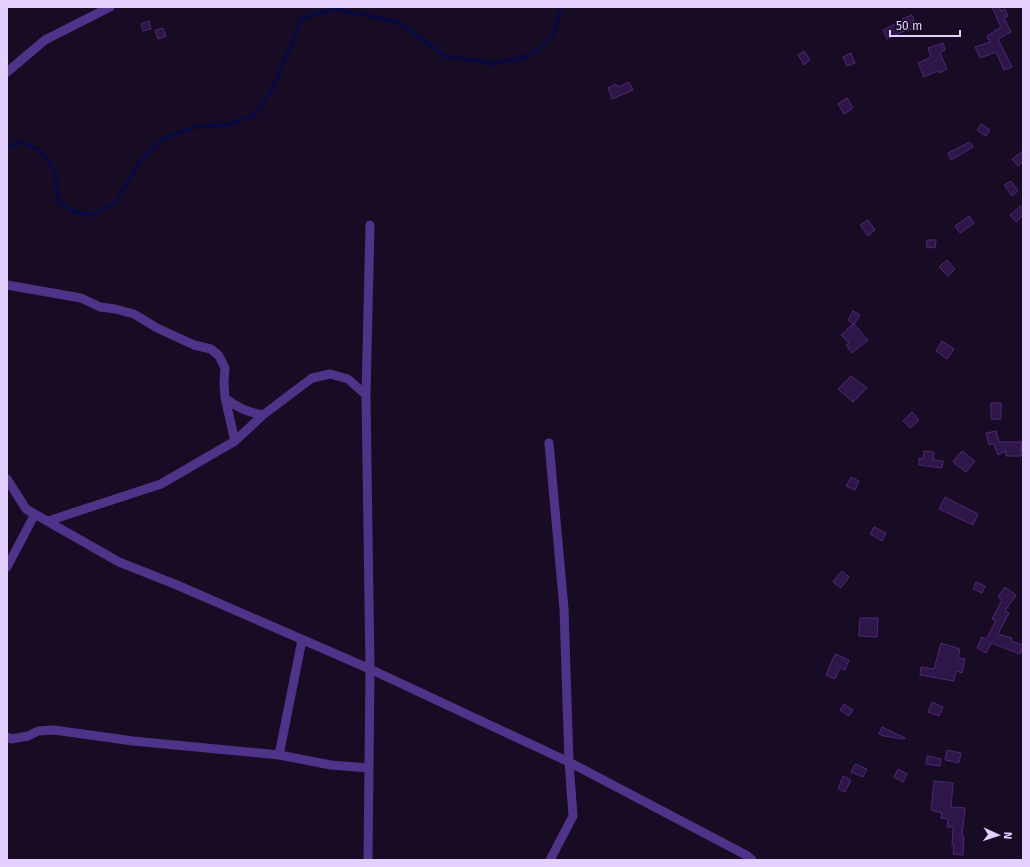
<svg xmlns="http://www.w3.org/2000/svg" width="1030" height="867" font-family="'Fira Sans',sans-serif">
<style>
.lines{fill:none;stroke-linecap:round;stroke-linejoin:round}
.stream{stroke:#050946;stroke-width:3}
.building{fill:#2f1648;stroke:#4e2676}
.street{stroke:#4f3389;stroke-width:9}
</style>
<rect width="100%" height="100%" fill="#180c25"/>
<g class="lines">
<path class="stream" d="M 7,147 L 22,142 L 40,150 L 55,171 L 58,201 L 73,211 L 92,215 L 114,204 L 141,160 L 163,139 L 194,127 L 227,125 L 254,115 L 272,90 L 302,18 L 335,9 L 398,22 L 445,56 L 495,64 L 532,55 L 553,35 L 561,7"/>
</g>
<path class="building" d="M 992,7 L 999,7 L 1001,11 L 1005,9 L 1008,16 L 1004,18 L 1011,32 L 998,39 L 1012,67 L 1004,70 L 996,52 L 980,58 L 975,47 L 990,42 L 987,36 L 1001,27 Z
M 912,15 L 917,27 L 907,31 L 906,30 L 887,39 L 883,30 L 903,20 L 902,19 Z
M 149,21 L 151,29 L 143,31 L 141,24 Z
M 163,28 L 166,36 L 158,39 L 155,30 Z
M 943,43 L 945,50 L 940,53 L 947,69 L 939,73 L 938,71 L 924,77 L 918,63 L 931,57 L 928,48 Z
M 804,51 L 810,60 L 804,65 L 798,55 Z
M 851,53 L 855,63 L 847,66 L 843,57 Z
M 629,82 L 633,90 L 612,99 L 608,88 L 616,84 L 618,87 Z
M 847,98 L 853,108 L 844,114 L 838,104 Z
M 981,124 L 990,130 L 986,136 L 977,130 Z
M 970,142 L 973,147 L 951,160 L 948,153 Z
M 1023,151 L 1023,162 L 1018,166 L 1012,159 Z
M 1011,181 L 1018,191 L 1012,196 L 1004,185 Z
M 1023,204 L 1023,215 L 1016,222 L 1010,215 Z
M 969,216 L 974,223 L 960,233 L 955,226 Z
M 868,220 L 875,230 L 868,236 L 860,225 Z
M 927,240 L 936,240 L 935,248 L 926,247 Z
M 947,260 L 955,269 L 948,276 L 939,267 Z
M 853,311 L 860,315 L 854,324 L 868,340 L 852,353 L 846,345 L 849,343 L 841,335 L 853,324 L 848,320 Z
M 942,341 L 954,349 L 947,359 L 936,351 Z
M 851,376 L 867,388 L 853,402 L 838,389 Z
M 991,403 L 1001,403 L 1001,419 L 991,419 Z
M 912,412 L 919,420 L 910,428 L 903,421 Z
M 996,431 L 999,442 L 1022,442 L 1021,456 L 1006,456 L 1006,451 L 998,455 L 994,444 L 989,445 L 986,433 Z
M 924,451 L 934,452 L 933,460 L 943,461 L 942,468 L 919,465 L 919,458 L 923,459 Z
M 962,451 L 975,461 L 966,472 L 953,462 Z
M 851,477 L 859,481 L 855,490 L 846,486 Z
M 945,497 L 978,514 L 973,525 L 939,509 Z
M 874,527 L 886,533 L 882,541 L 870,534 Z
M 842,571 L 849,577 L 841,588 L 833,582 Z
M 976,582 L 985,586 L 982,593 L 973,589 Z
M 1005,587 L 1016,595 L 1005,611 L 1009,613 L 998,634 L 1012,638 L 1011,641 L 1023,645 L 1020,654 L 991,643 L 986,653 L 977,648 L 982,637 L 986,639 L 996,621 L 992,619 L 1002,600 L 998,597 Z
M 860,618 L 878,618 L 877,637 L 859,636 Z
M 941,643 L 960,649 L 958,658 L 965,659 L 962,673 L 956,671 L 954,681 L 920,675 L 921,667 L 934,669 Z
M 835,654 L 849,660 L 845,670 L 840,668 L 835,679 L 826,675 Z
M 932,702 L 943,707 L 939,716 L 928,712 Z
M 844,704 L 853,710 L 849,716 L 840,710 Z
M 882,727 L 905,738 L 904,739 L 884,736 L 879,734 Z
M 947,750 L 961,753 L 959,763 L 945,760 Z
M 927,756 L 941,759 L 940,766 L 926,764 Z
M 855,764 L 867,769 L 863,777 L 851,772 Z
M 898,769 L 907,774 L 903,782 L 894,777 Z
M 843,776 L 851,780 L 845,792 L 838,789 Z
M 934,781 L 953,783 L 951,807 L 965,808 L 962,836 L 964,836 L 963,855 L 953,854 L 954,845 L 952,845 L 953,827 L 947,827 L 948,819 L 941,818 L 942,813 L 931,810 Z"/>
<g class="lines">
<path class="street" d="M 7,72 L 45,40 L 110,7
M 7,285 L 81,298 L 100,307 L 115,309 L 134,314 L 157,328 L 194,345 L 211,349 L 219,356 L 225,368 L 224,382 L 225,398 C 237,408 248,412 263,415
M 225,398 L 235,441
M 549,443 L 564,609 L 569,762 L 573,816 L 550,860
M 7,479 L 26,509 L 119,562 L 177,585 L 370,669 L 569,762 L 746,855 L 752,860
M 48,521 L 161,484 L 235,441 L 263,415 L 312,378 L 330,374 L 348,379 L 366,395
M 7,567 L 35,514
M 7,737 L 11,739 L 28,736 L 38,731 L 54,730 L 133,741 L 279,755 L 331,765 L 369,768
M 279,755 L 302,640
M 368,860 L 370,669 L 366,395 L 370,225"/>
</g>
<rect width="1030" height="867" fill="none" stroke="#e3d0ff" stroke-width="16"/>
<g transform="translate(998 835) rotate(93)" stroke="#180c25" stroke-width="3" paint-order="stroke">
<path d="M0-3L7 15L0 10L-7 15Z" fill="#e3d0ff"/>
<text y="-6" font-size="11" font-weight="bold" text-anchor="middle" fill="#e3d0ff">N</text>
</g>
<path d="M890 30v6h70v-6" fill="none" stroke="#e3d0ff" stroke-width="2"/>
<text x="896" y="30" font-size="12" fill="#e3d0ff" stroke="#180c25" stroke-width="3" paint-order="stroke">50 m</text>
</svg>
